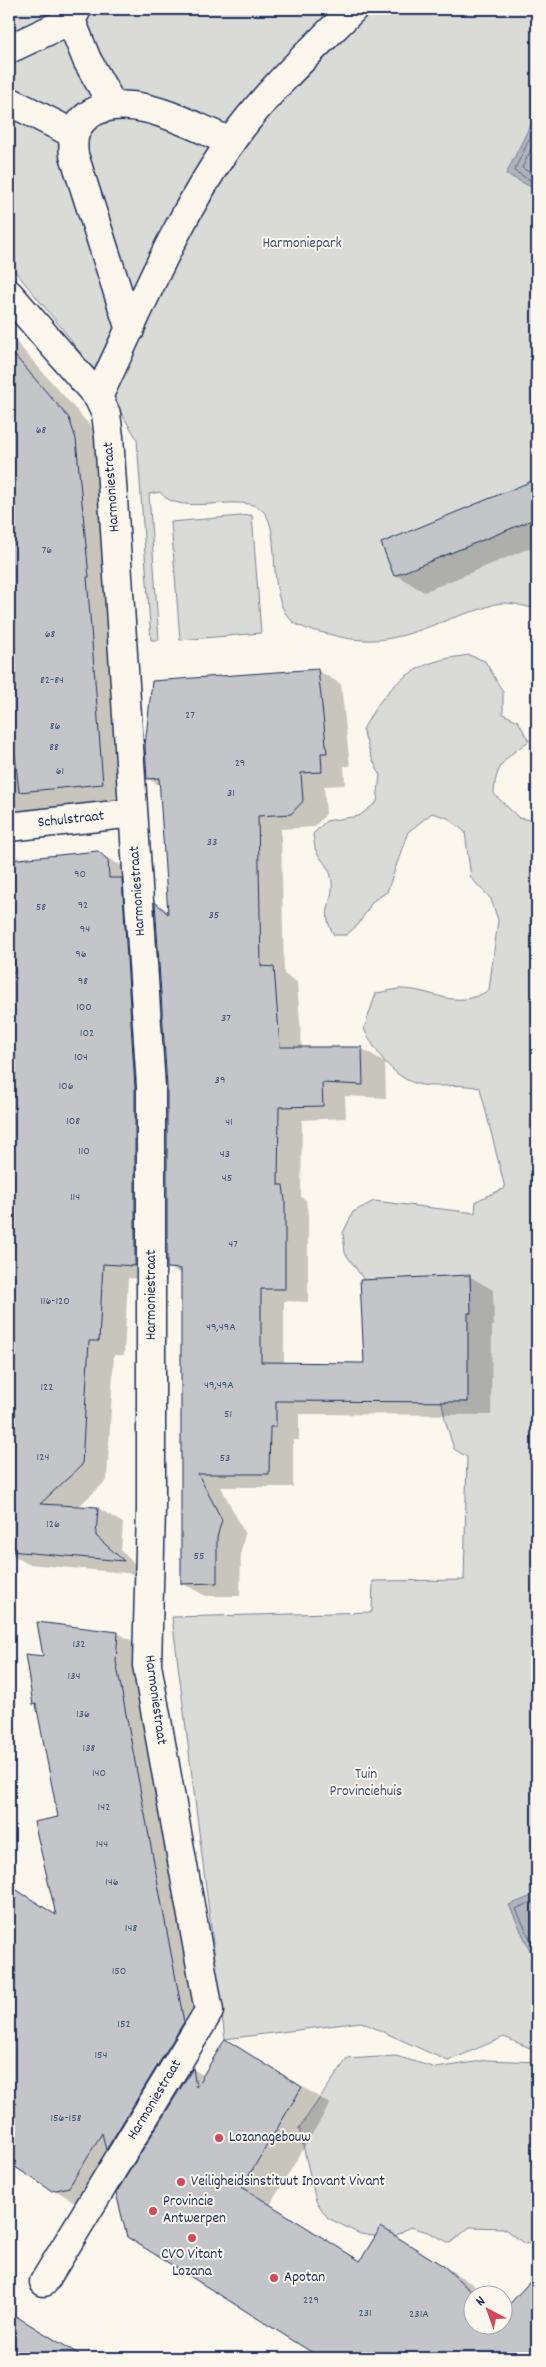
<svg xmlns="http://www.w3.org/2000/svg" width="546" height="2367" font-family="Dekko,sans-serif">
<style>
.green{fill:#dadad7;stroke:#7a849a}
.water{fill:#afb3bb;stroke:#747e96}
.shadow{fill:#0003}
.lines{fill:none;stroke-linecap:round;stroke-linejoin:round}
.shore{stroke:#566483;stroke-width:1}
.building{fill:#c3c5c9;stroke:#1b2f5e}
.pedestrian-casing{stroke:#1b2f5e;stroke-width:31}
.minor-casing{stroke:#1b2f5e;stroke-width:31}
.pedestrian{stroke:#fbf7ec;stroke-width:28}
.minor{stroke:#fbf7ec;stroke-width:28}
.poi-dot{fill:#d1495b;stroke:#fbf7ec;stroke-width:2}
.labels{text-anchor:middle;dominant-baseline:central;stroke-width:4;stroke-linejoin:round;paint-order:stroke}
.number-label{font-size:12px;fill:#455479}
.park-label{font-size:15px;fill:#415176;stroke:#fbf7ec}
.street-label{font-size:15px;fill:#1b2f5e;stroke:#fbf7ec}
.poi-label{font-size:15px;fill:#1b2f5e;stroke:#fbf7ec;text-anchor:start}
</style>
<rect width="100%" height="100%" fill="#fbf7ec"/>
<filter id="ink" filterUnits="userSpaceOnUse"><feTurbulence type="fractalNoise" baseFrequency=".02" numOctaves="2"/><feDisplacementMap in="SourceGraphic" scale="10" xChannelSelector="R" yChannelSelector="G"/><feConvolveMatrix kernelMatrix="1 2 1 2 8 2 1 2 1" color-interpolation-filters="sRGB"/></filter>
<g filter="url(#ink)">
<path class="green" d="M 9,9 L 537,9 L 537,408 L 535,409 L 537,412 L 537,609 C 527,607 514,603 504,603 C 493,603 481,610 471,612 C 415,629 389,651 328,634 C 317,631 301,629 292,621 C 265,597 282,533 264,512 C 244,489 180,520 160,492 L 149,494 L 159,640 L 151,640 L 137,439 L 109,393 L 65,332 L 9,264 Z
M 252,515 L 261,633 L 180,640 L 171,522 Z
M 469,655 L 485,661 L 503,692 L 503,714 L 518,721 L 529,741 C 506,757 495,765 494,794 L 519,818 L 537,821 L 537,2051 L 504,2037 L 448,2061 L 361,2022 L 225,2039 L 172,1617 L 372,1612 L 373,1581 L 464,1580 L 467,1457 L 454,1449 L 445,1420 L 439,1386 L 345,1253 L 343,1233 L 353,1212 L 374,1201 L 475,1213 L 476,1201 L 505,1188 L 480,1088 C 460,1084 454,1086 435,1086 C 399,1087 379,1058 364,1029 L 376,993 C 384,992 392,990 399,989 C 434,988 453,1012 489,990 L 498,920 L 491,899 L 471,878 L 465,832 L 448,818 L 432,813 L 408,832 L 387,892 L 373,901 L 358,925 L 346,935 L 334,935 C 318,909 337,901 331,876 C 329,867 322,861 317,853 C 314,848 314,840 313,834 L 326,821 L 359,816 L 377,802 L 380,775 L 371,756 L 363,730 C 378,699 400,673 434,662 C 445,658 457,657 469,655 Z
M 396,2056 L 436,2068 L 488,2060 L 537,2062 L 537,2241 L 525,2244 L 503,2228 L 470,2227 L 450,2243 L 428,2232 L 410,2227 L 391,2238 L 360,2234 L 328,2218 L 316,2201 L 299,2128 L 347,2059 Z"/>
<path class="water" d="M 537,112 L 537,190 L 506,174 Z
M 537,1894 L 537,1952 L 532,1955 L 509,1905 Z"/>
<path class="shadow" d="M 9,334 L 101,438 L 134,802 L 9,814 Z
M 537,480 L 537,545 L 424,592 L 396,575 L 383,544 Z
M 317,670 L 341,684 L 350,766 L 344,766 L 345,785 L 324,786 L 326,814 L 314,827 L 281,829 L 284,974 L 297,982 L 302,1048 L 361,1048 L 385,1062 L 386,1098 L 345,1096 L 346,1118 L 302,1120 L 301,1197 L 306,1200 L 308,1215 L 308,1302 L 284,1301 L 284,1363 L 365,1364 L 469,1276 L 493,1290 L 494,1326 L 492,1326 L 491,1415 L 299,1414 L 299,1440 L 293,1440 L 293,1487 L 221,1487 L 245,1534 L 241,1551 L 240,1596 L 206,1596 L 182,1583 L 183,1275 L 168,1267 L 168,1086 L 156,904 L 169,911 L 161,786 L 148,779 Z
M 98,853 L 124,867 L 160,1280 L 128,1278 L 124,1355 L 114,1355 L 107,1480 L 78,1507 L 98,1508 L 123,1523 L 121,1551 L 147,1575 L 28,1564 L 9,1553 L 9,861 Z
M 118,1633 L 143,1647 L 209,2037 L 78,2204 L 9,2162 L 9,1886 L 58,1917 L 59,1818 L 38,1706 L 34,1704 L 45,1657 Z
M 254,2057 L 330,2104 L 270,2205 L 361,2262 L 382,2228 L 410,2245 L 474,2285 L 484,2294 L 474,2294 L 474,2324 L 504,2324 L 504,2311 L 537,2276 L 537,2358 L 324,2358 L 128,2236 L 193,2069 L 204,2076 Z
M 9,2312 L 84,2358 L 9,2358 Z"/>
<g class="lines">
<path class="shore" d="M 537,123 L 514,171 L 537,184
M 537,137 L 522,168 L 537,177
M 537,1899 L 516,1909 L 534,1947 L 537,1948"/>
</g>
<path class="building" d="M 9,349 L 69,418 L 76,439 L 89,577 L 87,577 L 103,784 L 19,792 L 15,755 L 9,755 Z
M 537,479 L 537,518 L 394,576 L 381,543 Z
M 318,669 L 327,753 L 321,753 L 322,772 L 301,773 L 303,801 L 291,814 L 258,816 L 261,966 L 274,967 L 280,1047 L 362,1047 L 363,1085 L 322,1083 L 323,1106 L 279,1107 L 278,1185 L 283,1185 L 285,1201 L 285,1289 L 261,1289 L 261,1362 L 364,1363 L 360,1280 L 470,1275 L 471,1313 L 468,1313 L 468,1402 L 276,1401 L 276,1427 L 270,1427 L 269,1474 L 198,1474 L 222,1520 L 217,1537 L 217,1583 L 181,1584 L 181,1269 L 167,1268 L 167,1086 L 155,902 L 168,914 L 159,778 L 147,779 L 145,746 L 152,681 Z
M 98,851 L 108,860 L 109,878 L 122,878 L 135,1088 L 135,1266 L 103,1264 L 99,1341 L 89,1341 L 82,1465 L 40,1504 L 98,1507 L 96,1536 L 124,1561 L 9,1551 L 9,973 L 15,973 L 9,911 L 9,860 Z
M 37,1622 L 118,1632 L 116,1661 L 184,2022 L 106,2150 L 102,2133 L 69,2187 L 52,2191 L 9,2163 L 9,1885 L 56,1915 L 34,1822 L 58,1817 L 36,1704 L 33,1705 L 25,1654 L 43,1656 Z
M 225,2039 L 302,2087 L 242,2187 L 360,2261 L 381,2227 L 445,2267 L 474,2294 L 474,2324 L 504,2324 L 504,2310 L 537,2274 L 537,2358 L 321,2358 L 127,2237 L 116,2193 L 193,2068 L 196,2087 Z
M 9,2312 L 85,2358 L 9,2358 Z"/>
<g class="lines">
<g class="pedestrian-casing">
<path id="pedestrian" d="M 71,20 L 87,60 L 113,106
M 9,49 L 71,20 L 77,9
M 9,101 L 74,134
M 130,330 L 74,155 C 72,140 74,127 86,117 C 125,86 192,126 231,142
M 98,397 C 139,311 175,221 230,143 C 265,93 311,51 353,9"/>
</g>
<g class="minor-casing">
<path id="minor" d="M 9,294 L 98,397 L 106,414 L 109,437 L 151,1087 L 151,1509 L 147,1665 L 209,2011 L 44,2282
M 9,827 L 133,813"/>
</g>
<use href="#pedestrian" class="pedestrian"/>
<use href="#minor" class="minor"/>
</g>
</g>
<g class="poi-dot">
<circle cx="219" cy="2138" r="5"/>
<circle cx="181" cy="2182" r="5"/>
<circle cx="153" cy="2211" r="5"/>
<circle cx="192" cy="2238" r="5"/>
<circle cx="274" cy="2278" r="5"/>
</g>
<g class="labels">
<g class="number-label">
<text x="41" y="430">68</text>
<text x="47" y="550">76</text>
<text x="50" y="634">68</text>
<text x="52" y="680">82-84</text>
<text x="190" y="715">27</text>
<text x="55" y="726">86</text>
<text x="54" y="747">88</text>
<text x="240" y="763">29</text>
<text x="60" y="771">61</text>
<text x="231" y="793">31</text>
<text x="212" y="842">33</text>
<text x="80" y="874">90</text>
<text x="83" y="905">92</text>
<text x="41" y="907">58</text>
<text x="214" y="915">35</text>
<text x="85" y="929">94</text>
<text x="81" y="954">96</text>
<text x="83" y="981">98</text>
<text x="84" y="1007">100</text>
<text x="226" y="1018">37</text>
<text x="87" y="1033">102</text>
<text x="81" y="1057">104</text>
<text x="220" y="1080">39</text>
<text x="66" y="1086">106</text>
<text x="73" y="1121">108</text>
<text x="229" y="1122">41</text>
<text x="84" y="1151">110</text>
<text x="225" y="1154">43</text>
<text x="227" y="1178">45</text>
<text x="75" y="1197">114</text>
<text x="233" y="1244">47</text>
<text x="55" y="1301">116-120</text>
<text x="221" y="1327">49,49A</text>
<text x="219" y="1385">49,49A</text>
<text x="47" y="1387">122</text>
<text x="228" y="1414">51</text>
<text x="43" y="1457">124</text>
<text x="225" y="1458">53</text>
<text x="53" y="1524">126</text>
<text x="199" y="1556">55</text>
<text x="79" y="1644">132</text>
<text x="74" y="1676">134</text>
<text x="83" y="1714">136</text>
<text x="89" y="1748">138</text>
<text x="99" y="1773">140</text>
<text x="104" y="1807">142</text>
<text x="102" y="1844">144</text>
<text x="112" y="1882">146</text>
<text x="131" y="1928">148</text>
<text x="119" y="1971">150</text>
<text x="124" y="2024">152</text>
<text x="101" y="2055">154</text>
<text x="66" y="2118">156-158</text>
<text x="311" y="2300">229</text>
<text x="365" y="2313">231</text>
<text x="419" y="2314">231A</text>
</g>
<g class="park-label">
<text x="302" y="244">Harmoniepark</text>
<text x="366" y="1775">Tuin<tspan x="366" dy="17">Provinciehuis</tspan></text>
</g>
<g class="street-label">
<text transform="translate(112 487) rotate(-94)">Harmoniestraat</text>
<text transform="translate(71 820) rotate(-6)">Schulstraat</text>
<text transform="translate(138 891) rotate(-94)">Harmoniestraat</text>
<text transform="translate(152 1295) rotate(-90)">Harmoniestraat</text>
<text transform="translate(155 1700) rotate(82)">Harmoniestraat</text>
<text transform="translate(155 2100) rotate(-59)">Harmoniestraat</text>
</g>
<g class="poi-label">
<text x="229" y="2138">Lozanagebouw</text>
<text x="191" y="2182">Veiligheidsinstituut Inovant Vivant</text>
<text x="163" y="2202">Provincie<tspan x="163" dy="17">Antwerpen</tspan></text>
<text x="192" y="2255" text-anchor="middle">CVO Vitant<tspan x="192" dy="17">Lozana</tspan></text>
<text x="284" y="2278">Apotan</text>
</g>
</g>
<rect width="546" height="2367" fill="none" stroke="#fbf7ec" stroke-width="30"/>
<rect x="15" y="15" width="516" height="2337" fill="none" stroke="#1b2f5e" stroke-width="2" filter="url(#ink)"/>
<g transform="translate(488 2310) rotate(319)"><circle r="24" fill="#fbf7ec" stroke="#a1a7b3"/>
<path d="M0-4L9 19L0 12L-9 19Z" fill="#d1495b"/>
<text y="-8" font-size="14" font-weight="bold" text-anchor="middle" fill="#1b2f5e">N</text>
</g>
</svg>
